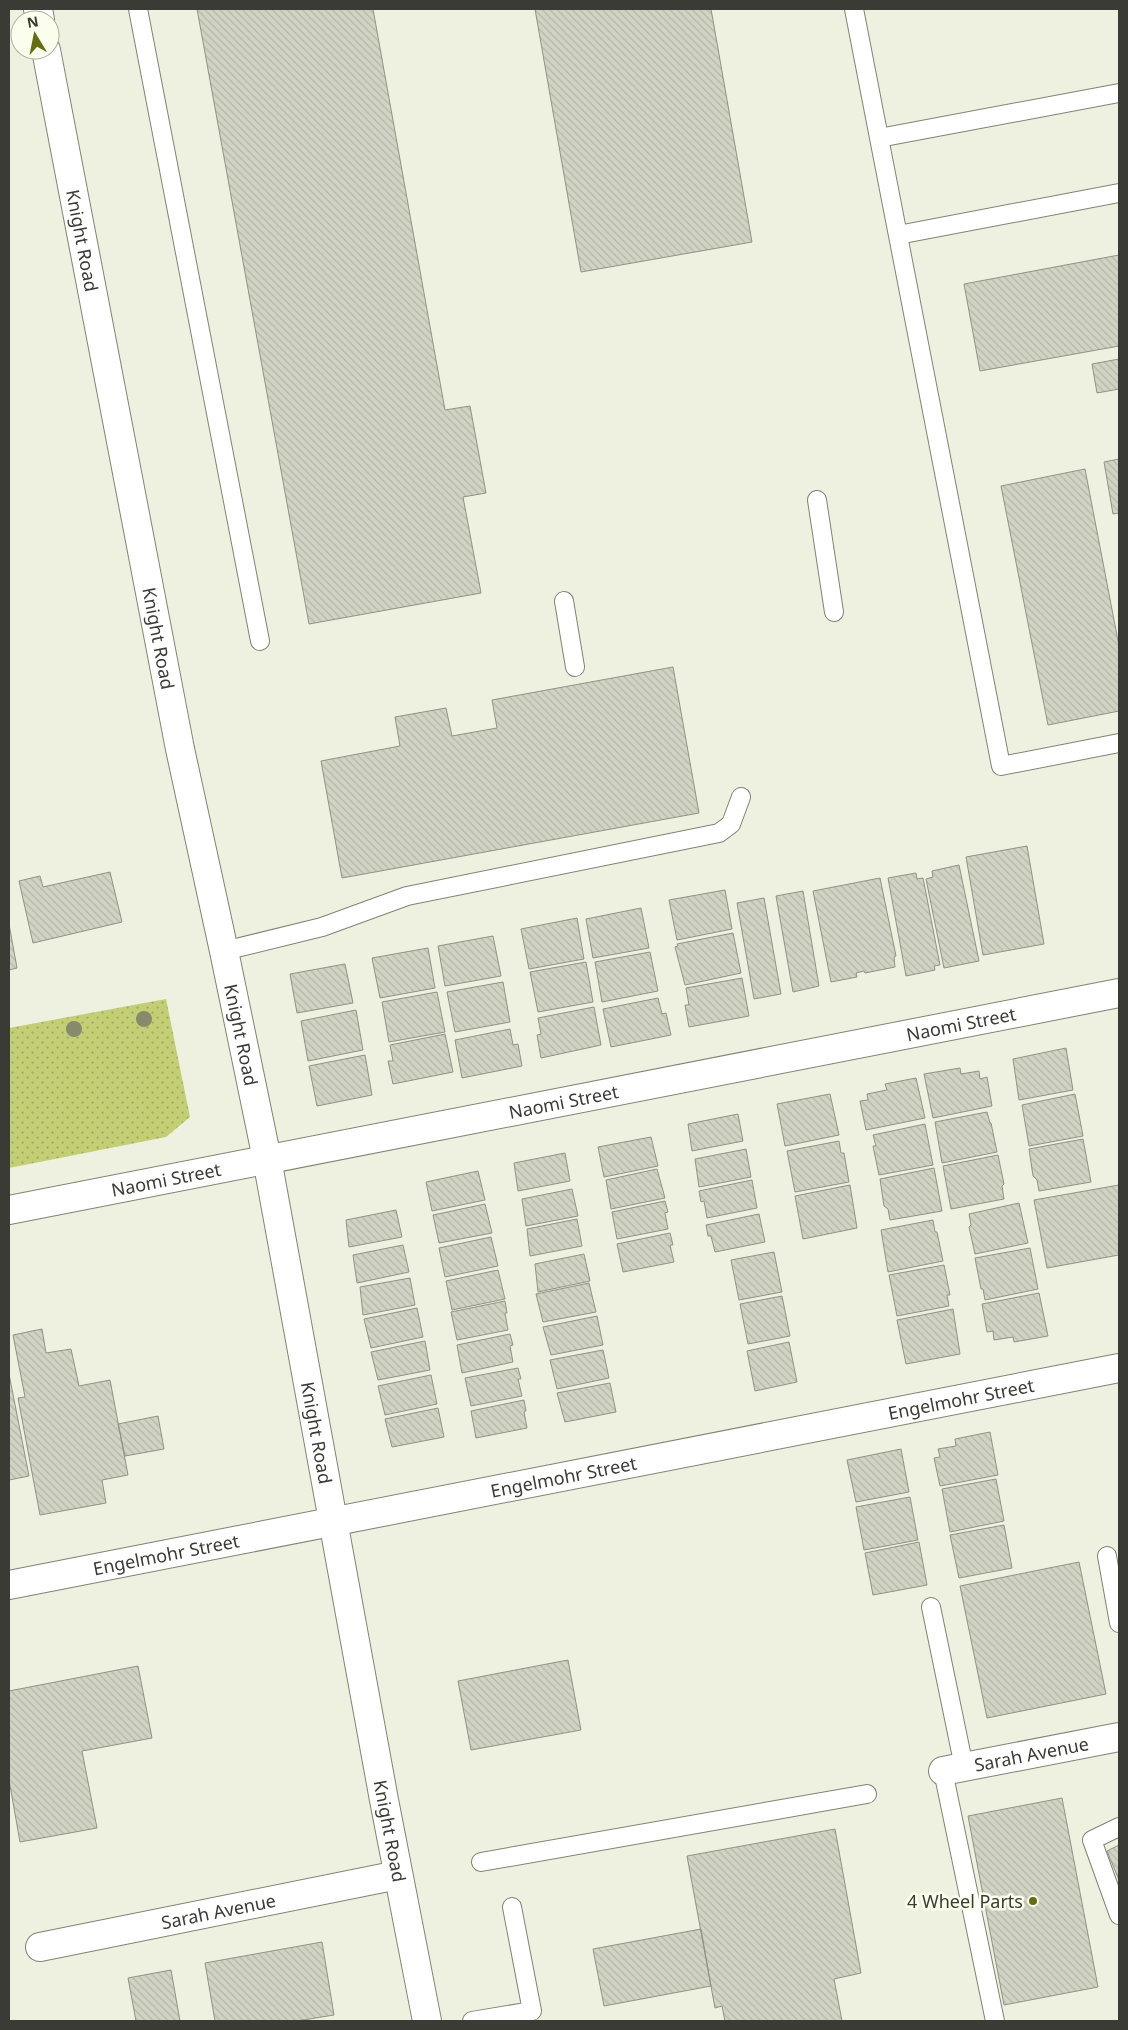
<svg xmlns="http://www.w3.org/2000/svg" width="1128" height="2030" font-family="'Noto Sans',sans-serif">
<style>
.grass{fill:url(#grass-dots)}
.building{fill:url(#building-back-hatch);stroke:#909383}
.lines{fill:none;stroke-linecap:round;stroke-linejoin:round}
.lane-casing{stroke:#818374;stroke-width:20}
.street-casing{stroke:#818374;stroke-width:30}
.secondary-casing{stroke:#818374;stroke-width:30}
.lane{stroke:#fff;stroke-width:18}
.street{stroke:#fff;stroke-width:28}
.secondary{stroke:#fff;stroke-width:28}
.tree{fill:#878a6b}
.poi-dot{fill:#656d12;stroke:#fbfeed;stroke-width:2}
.labels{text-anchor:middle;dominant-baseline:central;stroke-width:5;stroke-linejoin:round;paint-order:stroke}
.street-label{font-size:18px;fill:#3a3b34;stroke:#fbfeed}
.poi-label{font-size:18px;fill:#3a3b34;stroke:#fbfeed;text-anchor:end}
</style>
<defs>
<pattern id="grass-dots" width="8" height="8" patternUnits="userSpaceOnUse" patternTransform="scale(1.25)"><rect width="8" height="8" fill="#c4ce74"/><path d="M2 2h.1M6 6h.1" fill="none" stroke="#a0a860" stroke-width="1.8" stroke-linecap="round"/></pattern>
<pattern id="building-back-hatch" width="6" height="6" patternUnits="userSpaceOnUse" patternTransform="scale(1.25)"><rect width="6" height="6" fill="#d1d4c4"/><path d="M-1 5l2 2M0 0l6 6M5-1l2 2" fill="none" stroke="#b4b7a9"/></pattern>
</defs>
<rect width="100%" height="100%" fill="#eef1e0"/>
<path class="grass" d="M 166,999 L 190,1117 L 166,1137 L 9,1168 L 9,1028 Z"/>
<path class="building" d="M 197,9 L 373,9 L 445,410 L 470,406 L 486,493 L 463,497 L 481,593 L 309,624 Z
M 535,9 L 711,9 L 752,242 L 581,272 Z
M 1119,255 L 1119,346 L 980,371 L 964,284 Z
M 1119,359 L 1119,389 L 1097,393 L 1092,364 Z
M 1119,459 L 1119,513 L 1113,514 L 1104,462 Z
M 1085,469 L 1119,646 L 1119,711 L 1048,725 L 1001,486 Z
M 673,667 L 699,813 L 342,878 L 321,761 L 400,746 L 395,717 L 446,708 L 452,736 L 497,728 L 492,700 Z
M 1027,846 L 1044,944 L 983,955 L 966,857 Z
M 959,865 L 979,961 L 944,968 L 926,879 L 933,877 L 932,871 Z
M 110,872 L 122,922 L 33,943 L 19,881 L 40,876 L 43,887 Z
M 916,873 L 917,879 L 923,878 L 940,965 L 934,966 L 935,970 L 906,976 L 888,878 Z
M 880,878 L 896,956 L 894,957 L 895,967 L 865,973 L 864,971 L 856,973 L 857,977 L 831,982 L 813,891 Z
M 725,890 L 732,929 L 677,940 L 669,900 Z
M 803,891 L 819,986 L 793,992 L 776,896 Z
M 764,898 L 781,994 L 754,999 L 737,903 Z
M 641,908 L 649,948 L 593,958 L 586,919 Z
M 577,918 L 584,959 L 529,969 L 521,929 Z
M 9,924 L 17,968 L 9,970 Z
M 733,933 L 741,973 L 685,985 L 675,947 L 678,946 L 677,944 Z
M 493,936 L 501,976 L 445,986 L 438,946 Z
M 428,948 L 435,988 L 380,998 L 372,958 Z
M 650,952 L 658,991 L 602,1002 L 595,962 Z
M 586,962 L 593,1002 L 538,1012 L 530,972 Z
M 345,964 L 353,1003 L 297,1013 L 290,974 Z
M 742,978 L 749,1016 L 689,1027 L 685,1005 L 689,1005 L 686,988 Z
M 503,982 L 510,1022 L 455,1032 L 447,992 Z
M 437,992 L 445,1032 L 389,1042 L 382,1002 Z
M 658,998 L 662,1014 L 666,1013 L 671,1035 L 611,1047 L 603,1009 Z
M 594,1007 L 601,1045 L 541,1058 L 537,1035 L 541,1034 L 538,1018 Z
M 356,1010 L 363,1050 L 308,1061 L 301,1021 Z
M 510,1029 L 513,1045 L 518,1044 L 522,1066 L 462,1078 L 455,1040 Z
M 445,1034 L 453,1072 L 393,1084 L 388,1061 L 393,1061 L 390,1045 Z
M 1066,1048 L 1073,1090 L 1019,1100 L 1013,1059 Z
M 365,1055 L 372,1095 L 317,1106 L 309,1066 Z
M 960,1068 L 961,1074 L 979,1071 L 980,1079 L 987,1077 L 992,1106 L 933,1118 L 924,1074 Z
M 916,1078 L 925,1118 L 866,1130 L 860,1101 L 868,1100 L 867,1094 L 887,1090 L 885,1084 Z
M 830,1094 L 839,1135 L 785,1146 L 777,1104 Z
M 1075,1094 L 1083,1136 L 1029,1146 L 1022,1105 Z
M 987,1112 L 990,1123 L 991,1123 L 997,1152 L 942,1163 L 935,1122 Z
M 738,1114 L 743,1141 L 692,1151 L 688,1124 Z
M 925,1124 L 933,1165 L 879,1175 L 873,1146 L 876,1146 L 873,1135 Z
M 651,1137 L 658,1166 L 604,1177 L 598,1147 Z
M 1083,1139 L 1091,1182 L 1039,1191 L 1037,1180 L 1033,1176 L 1029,1149 Z
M 839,1141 L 841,1153 L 844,1153 L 849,1182 L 795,1192 L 787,1151 Z
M 746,1149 L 751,1177 L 699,1187 L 695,1159 Z
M 565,1153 L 570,1181 L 518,1191 L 514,1163 Z
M 998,1155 L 1004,1184 L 1002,1186 L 1004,1199 L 951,1209 L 943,1166 Z
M 934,1168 L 942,1211 L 890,1220 L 888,1209 L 884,1206 L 880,1179 Z
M 657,1169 L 665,1198 L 611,1209 L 606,1180 Z
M 478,1171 L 485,1200 L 432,1211 L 426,1182 Z
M 752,1180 L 757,1208 L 707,1218 L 704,1201 L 701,1202 L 699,1191 Z
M 850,1185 L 857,1228 L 803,1239 L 795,1196 Z
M 1119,1185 L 1119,1255 L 1047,1268 L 1034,1200 Z
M 572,1189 L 578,1216 L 526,1226 L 522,1199 Z
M 665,1201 L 668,1212 L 665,1213 L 668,1229 L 617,1239 L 612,1212 Z
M 1019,1203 L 1028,1243 L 975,1254 L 969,1227 L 971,1225 L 969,1214 Z
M 485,1204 L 492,1233 L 439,1243 L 433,1215 Z
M 396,1210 L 402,1237 L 349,1247 L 346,1220 Z
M 759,1214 L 765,1242 L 715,1252 L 711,1236 L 708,1236 L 706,1225 Z
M 577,1219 L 582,1246 L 530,1256 L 527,1229 Z
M 933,1220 L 935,1232 L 937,1232 L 943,1261 L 888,1272 L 881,1230 Z
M 670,1233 L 673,1245 L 670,1245 L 674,1262 L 623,1272 L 617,1244 Z
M 491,1237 L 498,1266 L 445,1277 L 439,1248 Z
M 403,1245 L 409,1272 L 357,1283 L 353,1255 Z
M 1030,1248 L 1038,1289 L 985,1300 L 983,1289 L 981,1289 L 975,1258 Z
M 774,1252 L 782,1292 L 739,1300 L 731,1260 Z
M 584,1254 L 590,1281 L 538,1292 L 535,1264 Z
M 944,1265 L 950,1295 L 947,1295 L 949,1306 L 897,1316 L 889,1275 Z
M 498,1270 L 505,1299 L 452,1310 L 446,1281 Z
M 410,1278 L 415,1305 L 363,1315 L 360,1287 Z
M 589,1283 L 596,1312 L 543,1322 L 536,1294 Z
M 1039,1293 L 1048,1336 L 1014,1342 L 1013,1337 L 994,1340 L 993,1331 L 987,1332 L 982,1304 Z
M 782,1296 L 790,1336 L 748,1344 L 740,1304 Z
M 505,1301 L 507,1313 L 505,1313 L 508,1330 L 457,1340 L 451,1312 Z
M 417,1308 L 423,1337 L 371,1348 L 364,1319 Z
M 953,1309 L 960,1354 L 906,1364 L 897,1320 Z
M 597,1316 L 603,1345 L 551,1355 L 543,1327 Z
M 42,1329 L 46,1353 L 71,1349 L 79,1386 L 110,1380 L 128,1475 L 102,1480 L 106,1503 L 40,1515 L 18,1398 L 25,1397 L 13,1335 Z
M 510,1334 L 513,1345 L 510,1346 L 513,1362 L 462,1373 L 457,1345 Z
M 425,1341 L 430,1370 L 378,1380 L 371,1352 Z
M 789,1342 L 797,1382 L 755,1391 L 747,1351 Z
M 603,1350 L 609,1378 L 557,1389 L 550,1360 Z
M 518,1368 L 521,1379 L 518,1379 L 522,1396 L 471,1406 L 465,1378 Z
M 9,1374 L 29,1476 L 9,1480 Z
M 431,1375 L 437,1404 L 385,1415 L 378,1386 Z
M 610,1383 L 616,1412 L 565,1422 L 557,1393 Z
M 524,1400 L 526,1411 L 524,1412 L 527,1428 L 476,1438 L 471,1411 Z
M 438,1408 L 444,1437 L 392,1447 L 385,1419 Z
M 158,1416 L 164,1449 L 125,1456 L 118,1424 Z
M 990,1432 L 998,1475 L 940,1486 L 934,1458 L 940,1457 L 938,1449 L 956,1446 L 955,1439 Z
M 901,1449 L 909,1492 L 856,1502 L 847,1460 Z
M 996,1479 L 1004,1521 L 950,1532 L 942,1489 Z
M 910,1497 L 918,1540 L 864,1550 L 856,1507 Z
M 1004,1525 L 1012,1568 L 959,1578 L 950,1535 Z
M 919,1542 L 927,1585 L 873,1595 L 865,1553 Z
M 1079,1562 L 1106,1694 L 987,1718 L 960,1586 Z
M 568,1660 L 581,1730 L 471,1750 L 458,1681 Z
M 138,1666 L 152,1738 L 82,1751 L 97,1828 L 20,1842 L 9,1780 L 9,1691 Z
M 1062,1798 L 1098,1987 L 1004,2005 L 968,1816 Z
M 835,1829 L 861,1973 L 834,1979 L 842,2021 L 725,2021 L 722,2006 L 715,2008 L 687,1856 Z
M 1119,1845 L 1119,1880 L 1107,1851 Z
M 701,1929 L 711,1986 L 604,2006 L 593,1949 Z
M 322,1942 L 334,2015 L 297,2021 L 215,2021 L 205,1963 Z
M 171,1970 L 180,2021 L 136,2021 L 128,1978 Z"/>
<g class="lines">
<g class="lane-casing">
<path id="lane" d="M 138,9 L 260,641
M 854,9 L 1001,766 L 1119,743
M 879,138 L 1119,93
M 898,235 L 1119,193
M 817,500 L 834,612
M 564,601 L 575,667
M 224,951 L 322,927 L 407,896 L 719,833 L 731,824 L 741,797
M 1107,1556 L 1119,1623
M 931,1607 L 964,1767
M 943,1771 L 995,2021
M 1119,1827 L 1092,1840 L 1119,1915
M 481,1862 L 867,1794
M 472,2021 L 532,2011 L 512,1907"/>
</g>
<g class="street-casing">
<g id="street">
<path id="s1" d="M 9,1585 L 1119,1368"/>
<path id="s2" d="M 943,1771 L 1119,1737"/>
<path id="s3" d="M 40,1947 L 398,1875"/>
</g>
</g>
<g class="secondary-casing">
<g id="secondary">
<path d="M 38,9 L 40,20"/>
<path id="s4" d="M 46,50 L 180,749 L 224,951 L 267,1159 L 384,1800 L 427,2021"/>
<path id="s5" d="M 9,1210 L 1119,993"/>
</g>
</g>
<use href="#lane" class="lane"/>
<use href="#street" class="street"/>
<use href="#secondary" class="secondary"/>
</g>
<g class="tree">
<circle cx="144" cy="1019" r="8"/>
<circle cx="74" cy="1029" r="8"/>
</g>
<circle class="poi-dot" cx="1033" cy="1901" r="5"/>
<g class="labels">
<g class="street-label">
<text stroke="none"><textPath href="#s4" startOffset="194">Knight Road</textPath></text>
<text stroke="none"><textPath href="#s4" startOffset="599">Knight Road</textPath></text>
<text stroke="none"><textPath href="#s5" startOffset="970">Naomi Street</textPath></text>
<text stroke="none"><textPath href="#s4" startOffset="1004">Knight Road</textPath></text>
<text stroke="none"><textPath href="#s5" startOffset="565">Naomi Street</textPath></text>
<text stroke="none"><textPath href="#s5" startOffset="160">Naomi Street</textPath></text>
<text stroke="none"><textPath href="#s1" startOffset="970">Engelmohr Street</textPath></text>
<text stroke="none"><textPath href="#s4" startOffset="1409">Knight Road</textPath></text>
<text stroke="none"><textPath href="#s1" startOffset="565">Engelmohr Street</textPath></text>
<text stroke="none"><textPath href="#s1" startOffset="160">Engelmohr Street</textPath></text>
<text stroke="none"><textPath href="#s2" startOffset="90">Sarah Avenue</textPath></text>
<text stroke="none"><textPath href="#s4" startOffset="1814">Knight Road</textPath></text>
<text stroke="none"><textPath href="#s3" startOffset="182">Sarah Avenue</textPath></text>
</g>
<g class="poi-label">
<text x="1023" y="1901">4 Wheel Parts</text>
</g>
</g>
<rect width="1128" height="2030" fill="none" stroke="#3a3b34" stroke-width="20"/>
<g transform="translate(35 35) rotate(350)"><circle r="24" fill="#fbfeed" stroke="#aeb0a3"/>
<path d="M0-4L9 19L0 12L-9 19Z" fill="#656d12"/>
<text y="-8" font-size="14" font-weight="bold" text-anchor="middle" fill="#3a3b34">N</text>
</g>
</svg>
